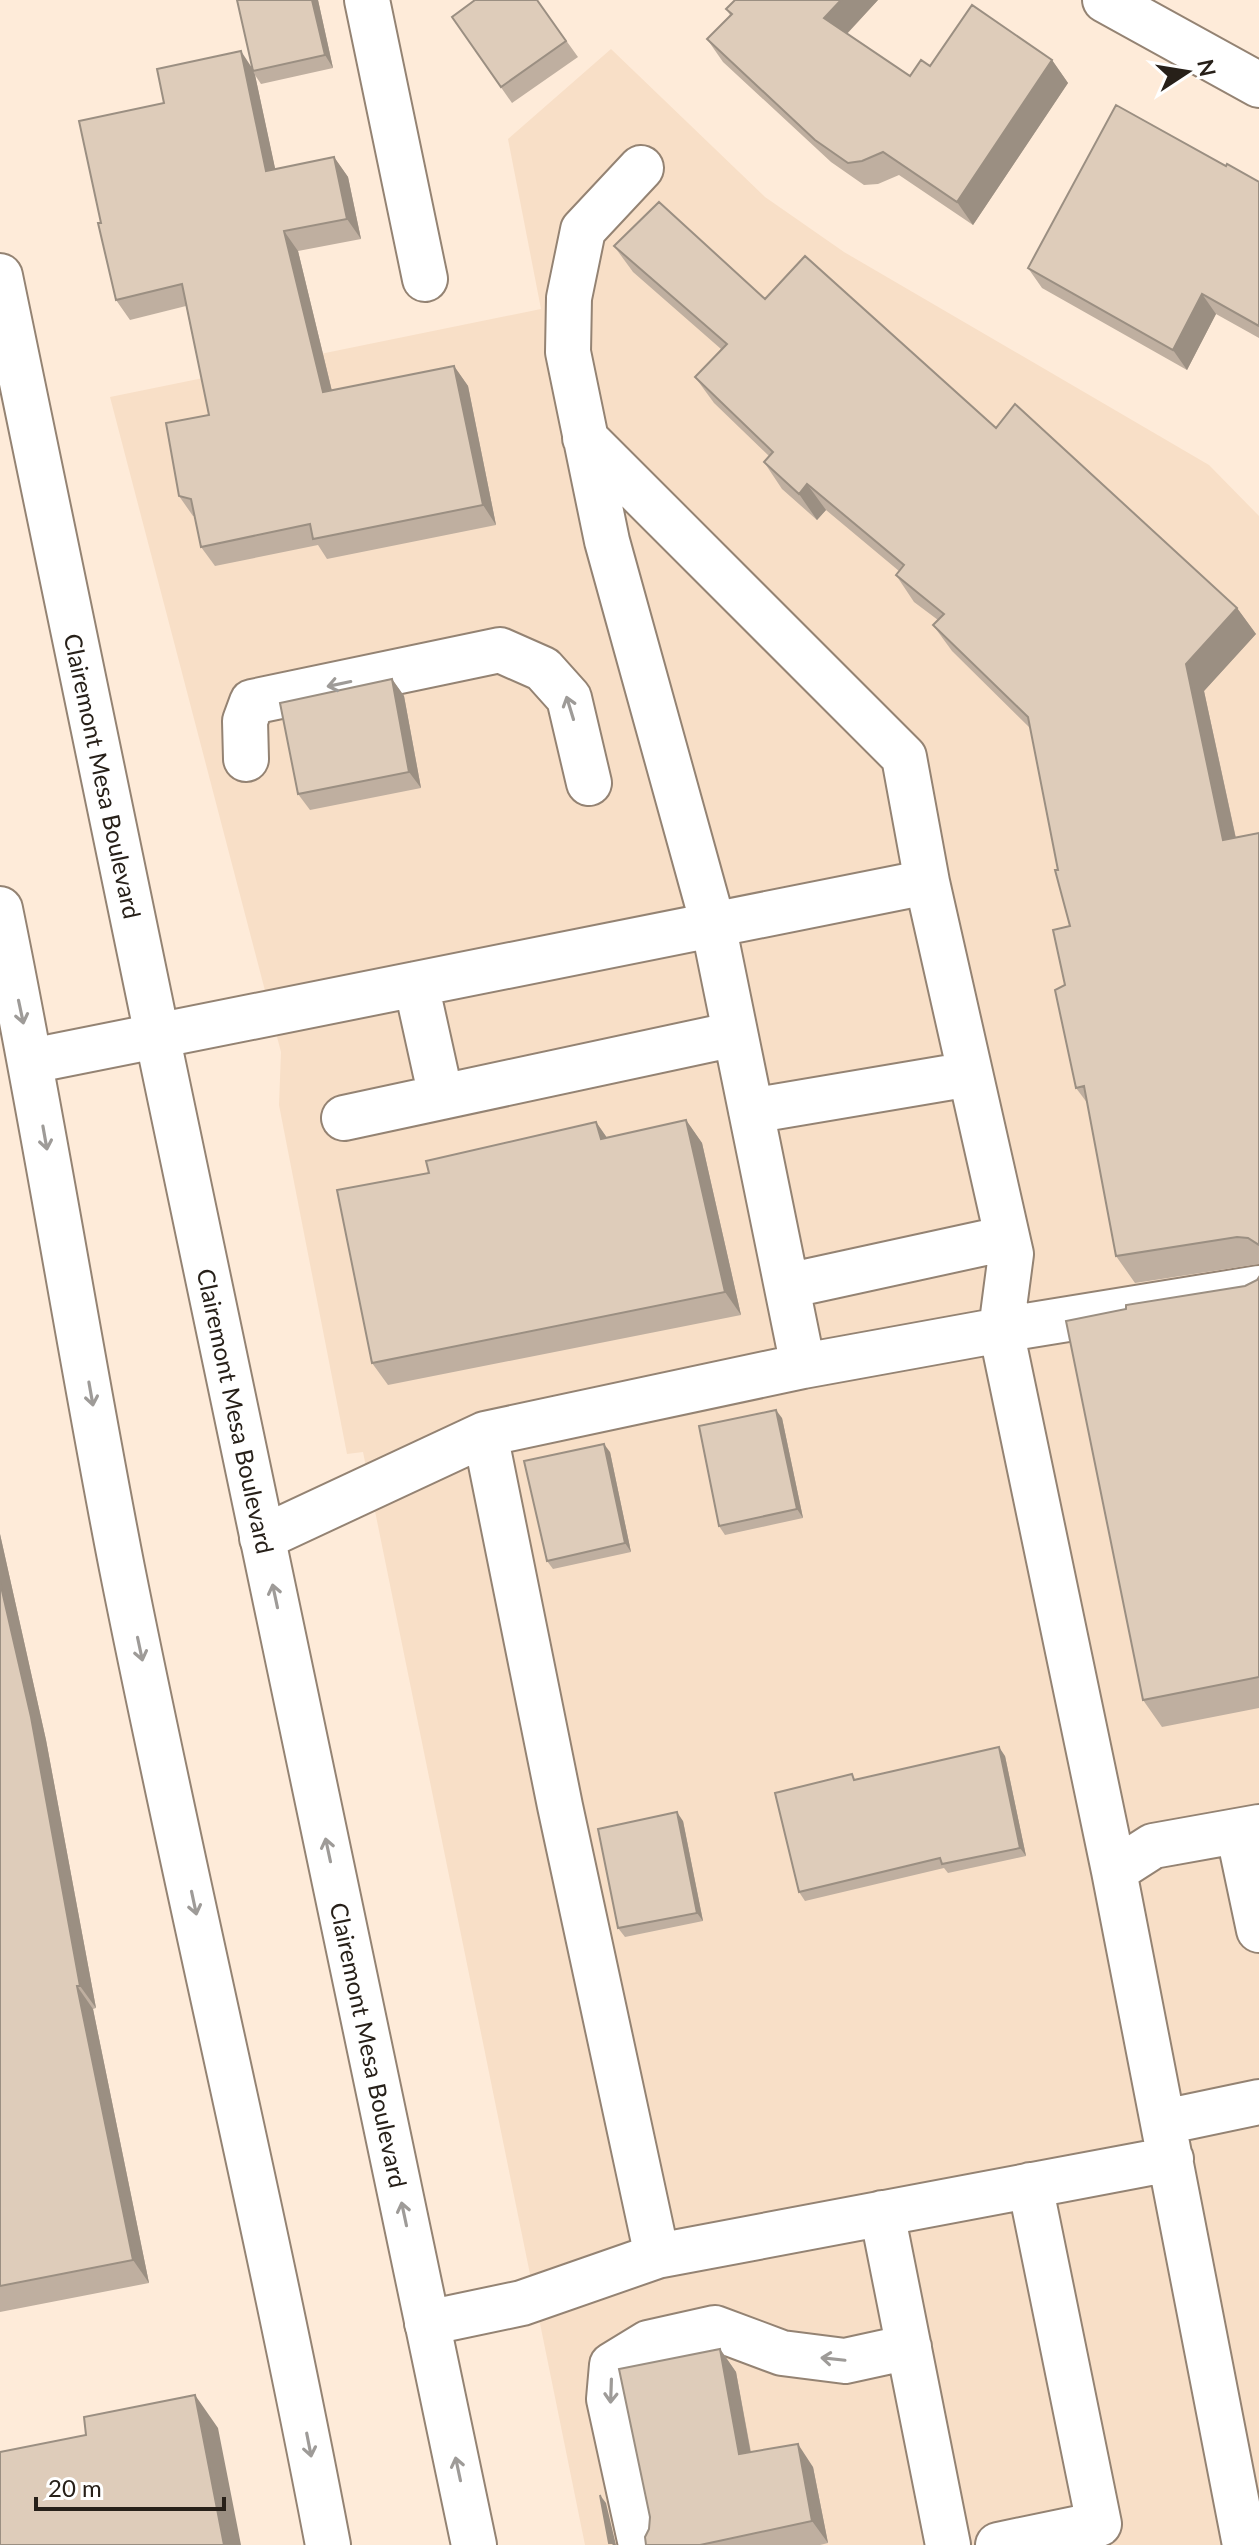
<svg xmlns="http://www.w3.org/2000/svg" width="1259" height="2545" font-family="Lato,sans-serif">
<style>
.built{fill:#f8dfc7}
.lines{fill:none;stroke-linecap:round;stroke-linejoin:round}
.minor-casing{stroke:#948373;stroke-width:48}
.major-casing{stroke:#948373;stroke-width:48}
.minor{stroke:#fff;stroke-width:44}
.major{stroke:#fff;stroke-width:44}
.wall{fill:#bfafa0}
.shaded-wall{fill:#9b8f82}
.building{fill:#deccba;stroke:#9b8f82;stroke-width:2}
.oneway{stroke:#9e9b98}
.labels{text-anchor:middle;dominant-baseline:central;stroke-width:6;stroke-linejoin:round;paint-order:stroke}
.street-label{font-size:24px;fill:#272019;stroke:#fff}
</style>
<rect width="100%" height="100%" fill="#feebd9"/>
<path class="built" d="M 611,49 L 765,197 L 844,252 L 1209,465 L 1259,516 L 1259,2545 L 585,2545 L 363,1452 L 347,1454 L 279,1105 L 281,1052 L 110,397 L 541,309 L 508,139 Z"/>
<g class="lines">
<g class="minor-casing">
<path id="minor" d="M 367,0 L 425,279
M 1105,0 L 1259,85
M 641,168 L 583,230 L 569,298 L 568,352 L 607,541 L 713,924 L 803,1366
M 585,438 L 904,757 L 927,882
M 246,759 L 245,721 L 252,702 L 500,650 L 543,669 L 569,698 L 589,783
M 416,984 L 441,1097
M 31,1061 L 927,882 L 1011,1254 L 1001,1330 L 1259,1288
M 751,1111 L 970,1074
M 344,1118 L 735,1034
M 787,1286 L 1007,1238
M 485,1434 L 560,1806 L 657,2256
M 262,1538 L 485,1434 L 803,1366 L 1001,1330 L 1114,1871 L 1245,2545
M 1238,1831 L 1259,1930
M 1114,1871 L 1153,1846 L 1259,1827
M 1164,2122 L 1259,2102
M 882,2213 L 948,2545
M 427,2323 L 522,2303 L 657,2256 L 1171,2159
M 641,2545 L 609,2399 L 612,2365 L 648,2343 L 715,2328 L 782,2353 L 845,2361 L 909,2347
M 998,2545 L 1099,2524 L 1030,2185"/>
</g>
<g class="major-casing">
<path id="major" d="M 0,276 L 157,1035 L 474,2545
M 0,909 C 45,1128 79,1349 122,1568 C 187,1895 266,2218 328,2545"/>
</g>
<use href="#minor" class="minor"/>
<use href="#major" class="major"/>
</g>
<path class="wall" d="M 318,0 L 333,68 L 261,84 L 255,75 L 275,169 L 334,157 L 348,177 L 361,239 L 298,251 L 332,391 L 454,366 L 468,386 L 496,525 L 327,559 L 318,545 L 215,566 L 201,547 L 195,516 L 193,516 L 179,496 L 209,415 L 186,306 L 130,320 L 116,300 L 101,223 L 164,103 L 252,67 Z
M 537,0 L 578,57 L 512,103 L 452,17 Z
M 735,0 L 878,0 L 847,34 L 910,76 L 930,66 L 1052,60 L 1068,83 L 973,225 L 899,175 L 878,184 L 864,185 L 831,162 L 723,62 L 707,39 L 730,15 L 726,9 Z
M 1226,166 L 1259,182 L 1259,338 L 1216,314 L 1187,370 L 1042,288 L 1028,268 Z
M 614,246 L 765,299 L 996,428 L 1237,608 L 1256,634 L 1204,691 L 1236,838 L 1259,833 L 1259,1264 L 1135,1283 L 1116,1256 L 1088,1104 L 1076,1088 L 1065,985 L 1070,926 L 1058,870 L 1030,728 L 952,651 L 933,625 L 938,620 L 914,602 L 896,575 L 899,571 L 826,510 L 817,520 L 782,489 L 764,462 L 769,456 L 714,403 L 695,377 L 721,349 L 633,272 Z
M 392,679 L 404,696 L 421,788 L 310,810 L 298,794 Z
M 686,1120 L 702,1143 L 741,1315 L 388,1385 L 372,1363 L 429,1173 L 596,1122 L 607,1138 Z
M 1259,1277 L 1259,1708 L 1162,1727 L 1143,1700 L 1245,1286 L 1257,1280 Z
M 782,1418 L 803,1518 L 725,1535 L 719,1526 Z
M 610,1452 L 631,1552 L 553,1569 L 547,1561 Z
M 0,1534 L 46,1740 L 96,2008 L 93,2009 L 149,2283 L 0,2312 Z
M 1005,1756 L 1026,1856 L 948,1873 L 944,1868 L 805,1901 L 799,1892 L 856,1779 Z
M 683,1821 L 703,1921 L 625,1937 L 618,1928 Z
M 720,2349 L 736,2372 L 751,2452 L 813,2467 L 828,2543 L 820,2545 L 646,2545 L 649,2529 Z"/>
<path class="shaded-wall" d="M 312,0 L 318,0 L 333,68 L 325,55 Z
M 841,0 L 878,0 L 840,41 L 824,18 Z
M 241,51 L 254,71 L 253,71 L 255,75 L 280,191 L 266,171 Z
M 1052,60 L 1068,83 L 973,225 L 957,202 Z
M 334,157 L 348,177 L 361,239 L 347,219 Z
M 284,231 L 298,251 L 337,412 L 323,392 Z
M 1202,294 L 1216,314 L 1187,370 L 1173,350 Z
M 454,366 L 468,386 L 496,525 L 483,505 Z
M 807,484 L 826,510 L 817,520 L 799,494 Z
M 1237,608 L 1256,634 L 1204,691 L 1242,867 L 1223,840 L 1186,664 Z
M 392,679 L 404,696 L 421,788 L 409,772 Z
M 686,1120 L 702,1143 L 741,1315 L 725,1292 Z
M 596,1122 L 612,1145 L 601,1139 Z
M 776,1410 L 782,1418 L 803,1518 L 797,1509 Z
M 604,1444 L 610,1452 L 631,1552 L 625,1543 Z
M 0,1534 L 46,1740 L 96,2008 L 80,1986 L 0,1582 Z
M 999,1747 L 1005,1756 L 1026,1856 L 1020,1848 Z
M 677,1812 L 683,1821 L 703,1921 L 697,1913 Z
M 77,1986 L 93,2009 L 149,2283 L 133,2260 Z
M 720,2349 L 736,2372 L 755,2477 L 739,2454 Z
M 195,2395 L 218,2428 L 241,2545 L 224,2545 Z
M 798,2444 L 813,2467 L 828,2543 L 812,2521 Z
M 600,2495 L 606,2503 L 616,2545 L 613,2545 L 611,2543 Z"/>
<path class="building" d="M 237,0 L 312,0 L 325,55 L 253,71 Z
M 475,0 L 537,0 L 566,41 L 501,87 L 452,17 Z
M 735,0 L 841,0 L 824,18 L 910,76 L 921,60 L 930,66 L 972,5 L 1052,60 L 957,202 L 883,152 L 862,161 L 848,163 L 815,140 L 707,39 L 732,14 L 726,9 Z
M 241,51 L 266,171 L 334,157 L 347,219 L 284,231 L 323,392 L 454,366 L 483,505 L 313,539 L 310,524 L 201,547 L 191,499 L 179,496 L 166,423 L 209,415 L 182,284 L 116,300 L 98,223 L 101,223 L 79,121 L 164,103 L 157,69 Z
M 1116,105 L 1226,166 L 1227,164 L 1259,182 L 1259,326 L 1202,294 L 1173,350 L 1028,268 Z
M 659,202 L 765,299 L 805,256 L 996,428 L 1015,404 L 1237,608 L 1186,664 L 1223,840 L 1259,833 L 1259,1245 L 1248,1238 L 1237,1237 L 1116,1256 L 1084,1086 L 1076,1088 L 1055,990 L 1065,985 L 1053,930 L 1070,926 L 1055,870 L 1058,870 L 1028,717 L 933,625 L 944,614 L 896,575 L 904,565 L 807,484 L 799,494 L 764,462 L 773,452 L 695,377 L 727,344 L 614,246 Z
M 392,679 L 409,772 L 298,794 L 280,703 Z
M 686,1120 L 725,1292 L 372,1363 L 337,1190 L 429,1173 L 426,1161 L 596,1122 L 601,1139 Z
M 1259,1277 L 1259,1677 L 1143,1700 L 1066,1321 L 1126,1309 L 1126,1305 L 1245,1286 L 1257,1280 Z
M 776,1410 L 797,1509 L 719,1526 L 699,1426 Z
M 604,1444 L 625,1543 L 547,1561 L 524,1461 Z
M 0,1582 L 31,1717 L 80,1986 L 77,1986 L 133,2260 L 0,2286 Z
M 999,1747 L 1020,1848 L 942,1864 L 940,1858 L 799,1892 L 775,1793 L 852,1774 L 854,1780 Z
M 677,1812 L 697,1913 L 618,1928 L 598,1829 Z
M 720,2349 L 739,2454 L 798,2444 L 812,2521 L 700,2545 L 646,2545 L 645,2537 L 649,2529 L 650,2517 L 619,2369 Z
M 195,2395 L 224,2545 L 0,2545 L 0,2452 L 86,2435 L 84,2417 Z
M 600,2495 L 611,2543 L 609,2543 Z"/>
<defs><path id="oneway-shaft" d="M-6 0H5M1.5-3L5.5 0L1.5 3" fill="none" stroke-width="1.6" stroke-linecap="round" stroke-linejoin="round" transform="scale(2)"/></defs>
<g class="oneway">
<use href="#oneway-shaft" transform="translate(339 684) rotate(168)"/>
<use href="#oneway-shaft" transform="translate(570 708) rotate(-107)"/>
<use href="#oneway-shaft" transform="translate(21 1012) rotate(78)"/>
<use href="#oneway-shaft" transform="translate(45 1138) rotate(80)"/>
<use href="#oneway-shaft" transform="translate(91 1394) rotate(80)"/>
<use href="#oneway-shaft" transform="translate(275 1596) rotate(-102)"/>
<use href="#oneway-shaft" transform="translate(140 1649) rotate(78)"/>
<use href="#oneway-shaft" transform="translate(328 1850) rotate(-102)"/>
<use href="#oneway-shaft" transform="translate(194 1903) rotate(78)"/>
<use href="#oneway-shaft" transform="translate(404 2214) rotate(-102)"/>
<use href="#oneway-shaft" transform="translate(833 2359) rotate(-174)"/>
<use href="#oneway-shaft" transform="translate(611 2391) rotate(92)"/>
<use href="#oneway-shaft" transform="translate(309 2445) rotate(79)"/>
<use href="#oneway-shaft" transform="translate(458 2469) rotate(-102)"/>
</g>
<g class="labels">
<g class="street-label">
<text transform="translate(103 776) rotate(78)">Clairemont Mesa Boulevard</text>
<text transform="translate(236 1411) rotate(78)">Clairemont Mesa Boulevard</text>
<text transform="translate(369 2045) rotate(78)">Clairemont Mesa Boulevard</text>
</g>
</g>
<g transform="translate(1187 72) rotate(78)" stroke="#ffffff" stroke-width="6" paint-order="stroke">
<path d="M0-6L14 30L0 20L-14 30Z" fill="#272019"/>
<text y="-12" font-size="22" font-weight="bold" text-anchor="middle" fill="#272019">N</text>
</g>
<path d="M36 2497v12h188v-12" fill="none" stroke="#272019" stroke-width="4"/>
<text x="48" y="2497" font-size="24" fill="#272019" stroke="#ffffff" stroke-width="6" paint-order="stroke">20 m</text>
</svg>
